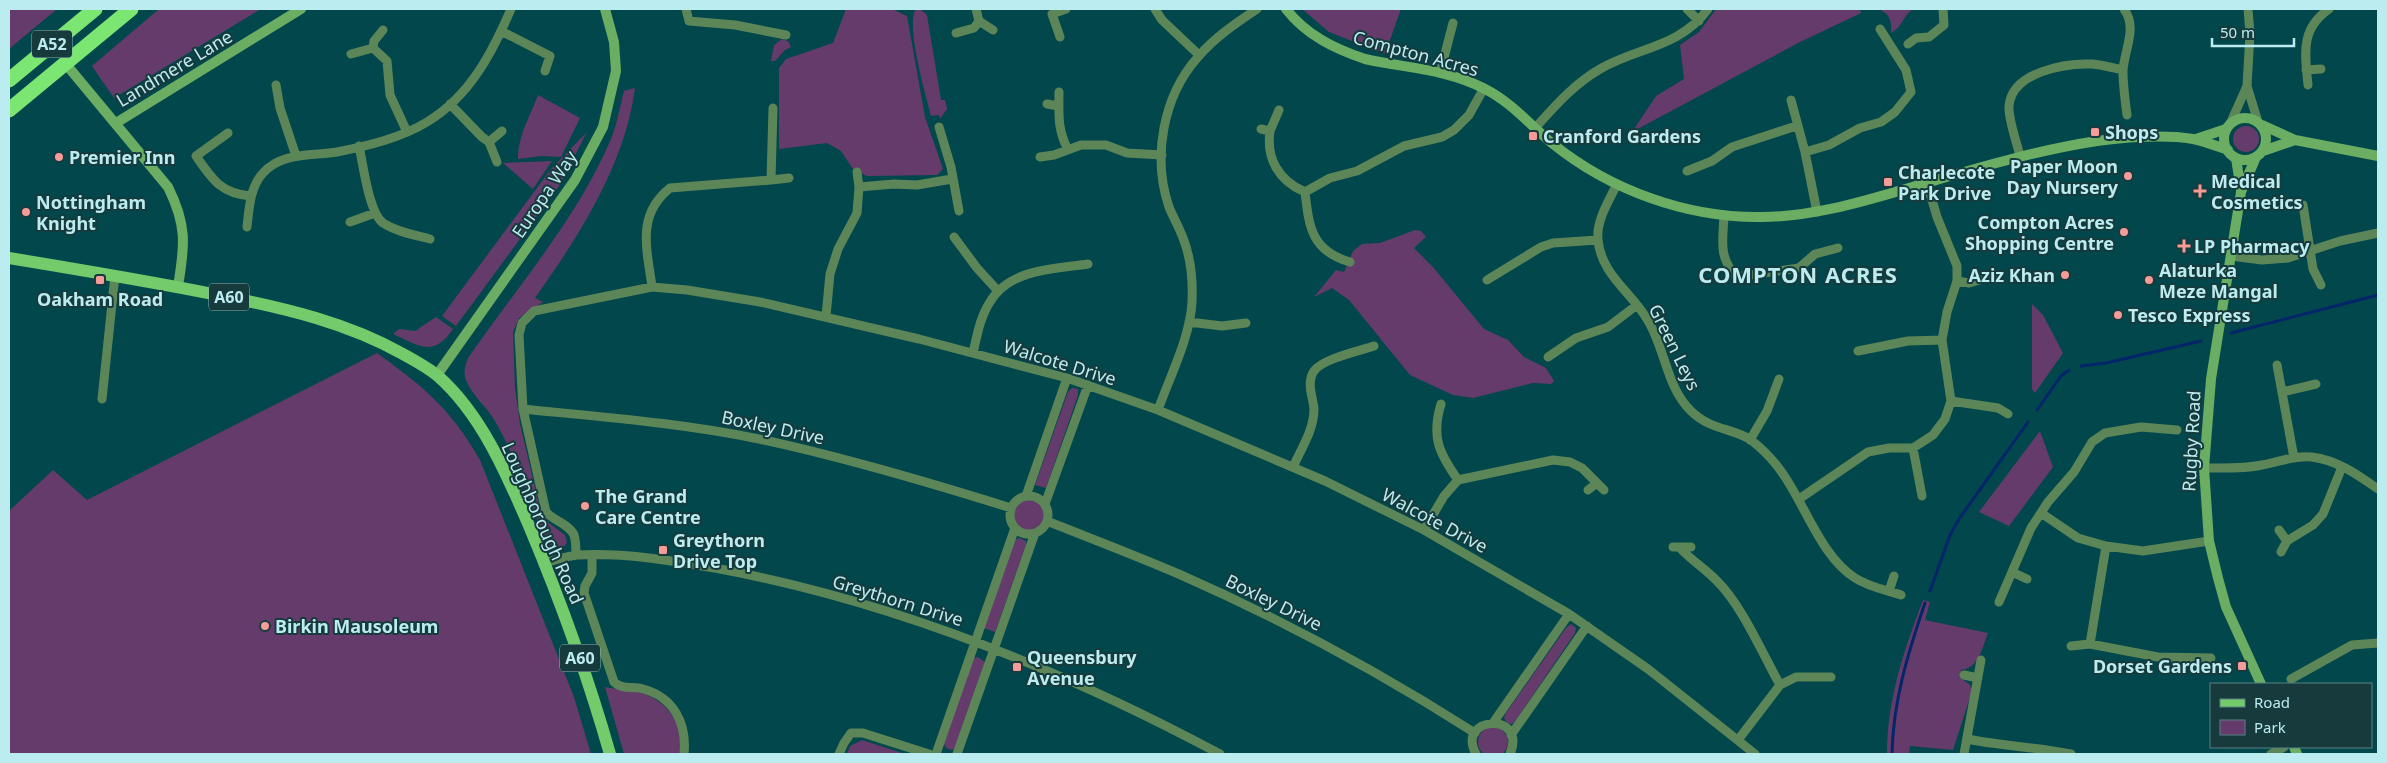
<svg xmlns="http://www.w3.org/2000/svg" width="2387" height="763" font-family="'Noto Sans',sans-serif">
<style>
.green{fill:#653b6c}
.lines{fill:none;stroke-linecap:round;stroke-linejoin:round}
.stream{stroke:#042569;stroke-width:3}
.street{stroke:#5c8658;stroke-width:9}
.secondary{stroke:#6aad63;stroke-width:10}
.primary{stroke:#74cb6b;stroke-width:12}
.highway{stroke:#7be671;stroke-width:15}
.poi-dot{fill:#f59b98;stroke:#173a3d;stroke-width:2}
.labels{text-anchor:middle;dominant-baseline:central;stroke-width:4;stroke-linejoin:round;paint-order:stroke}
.shield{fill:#173a3d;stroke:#8ab7ba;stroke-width:1}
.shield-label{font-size:16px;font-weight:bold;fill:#bbecf0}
.street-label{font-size:18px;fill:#bbecf0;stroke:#173a3d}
.poi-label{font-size:18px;font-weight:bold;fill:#bbecf0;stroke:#173a3d;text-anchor:start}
.district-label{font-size:22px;font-weight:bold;letter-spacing:1px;fill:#bbecf0;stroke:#173a3d}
</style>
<rect width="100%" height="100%" fill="#02474c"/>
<path class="green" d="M 9,9 L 57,9 L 9,49 Z
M 159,9 L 261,9 L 114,98 L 92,66 Z
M 846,9 L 892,9 L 907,16 L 925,117 L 943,169 L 937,175 L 867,176 L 853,169 L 841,151 L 827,143 L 779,149 L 779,68 L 786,59 L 833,43 Z
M 916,9 L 920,9 L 927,15 L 941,100 L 945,100 L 947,109 L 940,119 L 939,115 L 931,116 C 926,96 905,24 916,9 Z
M 1302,9 L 1401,9 L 1385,54 L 1329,32 Z
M 1716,9 L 1860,9 L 1861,13 L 1800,42 L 1632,132 L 1656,96 L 1684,79 L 1680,45 L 1699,32 Z
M 1879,9 L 1878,9 L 1913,9 C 1903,15 1903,27 1891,33 C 1892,20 1890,15 1879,9 Z
M 782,39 L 788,41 L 791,47 L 785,50 L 775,61 L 771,61 L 774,45 Z
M 635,88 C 625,165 579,236 535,298 L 543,302 L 519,318 L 513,332 L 515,388 L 520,424 L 540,509 L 549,523 L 565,535 L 567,542 L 565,546 C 556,548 549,546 544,539 C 529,499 516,457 495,421 C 487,407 472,396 466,380 C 463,372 465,366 468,358 C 517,287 577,219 611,139 C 617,124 620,107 624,91 Z
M 538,95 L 580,118 L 561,157 L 541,156 L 518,159 C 518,135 530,117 538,95 Z
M2233 139a13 13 0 1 1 26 0a13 13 0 1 1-26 0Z
M 587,132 L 559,186 L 456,326 L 442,316 L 551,169 Z
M 552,161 L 533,189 L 503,163 Z
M 1415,230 L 1421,231 L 1426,237 L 1414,248 L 1433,267 L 1484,329 L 1508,340 L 1524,357 L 1546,368 L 1554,381 L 1551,384 L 1533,383 L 1473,398 L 1453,395 L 1410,375 L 1349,300 L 1332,288 L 1314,297 L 1336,270 L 1344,272 L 1353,251 L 1362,244 L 1380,243 Z
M 2032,304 L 2043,315 L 2063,353 L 2035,393 L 2032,389 Z
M 436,317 L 453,329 C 433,358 420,346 393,334 L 399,329 L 415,331 Z
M 377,353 C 424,387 451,409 480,460 L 574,697 L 591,754 L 9,754 L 9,511 L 53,470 L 87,500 Z
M 1072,388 L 1078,389 L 1078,395 L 1046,488 L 1035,485 L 1068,392 Z
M 2040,431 L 2053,467 L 2009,526 L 1979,512 Z
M1014 515a15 15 0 1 1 30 0a15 15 0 1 1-30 0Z
M 1019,538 L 1026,541 L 1026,545 L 995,632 L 984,628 L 1015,540 Z
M 1923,600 L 1930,602 L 1925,620 L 1988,633 C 1982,648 1979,668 1961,670 L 1961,678 L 1970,685 L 1972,691 L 1953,750 L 1910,746 L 1909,754 L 1887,754 C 1887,700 1904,650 1923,600 Z
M 1571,624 L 1576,628 L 1575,633 L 1516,720 L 1512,724 L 1507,723 L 1504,718 L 1506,713 L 1566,628 Z
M 978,657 L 986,663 L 956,748 L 952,750 L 946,748 L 944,744 L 973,658 Z
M 605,687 C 618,690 635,690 647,695 C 671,705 685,729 680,754 L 624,754 Z
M1478 742a15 15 0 1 1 30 0a15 15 0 1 1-30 0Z
M 862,740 L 905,754 L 847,754 L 850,746 Z"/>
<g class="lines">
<path class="stream" d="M 2231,333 L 2378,295
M 2081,366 L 2106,363 L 2201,341
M 2037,410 L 2061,376 L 2069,370
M 1930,591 L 1950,535 L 1959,519 L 2028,422
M 1892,754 C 1893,701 1908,653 1925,603"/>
<path class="street" d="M 686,9 L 689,21 L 735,25 L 786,35
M 1155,9 L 1162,20 L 1199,55
M 1687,9 L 1699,21
M 2124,9 C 2138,28 2124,50 2123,71 C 2123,85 2125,100 2127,115
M 979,21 L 993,30
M 501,31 L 550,56 L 545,71
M 956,33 L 974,28 L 979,21 L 976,9
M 1060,37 L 1052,14 L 1066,9
M 1908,44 L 1916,38 L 1929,37 L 1944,25 L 1943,9
M 373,48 L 387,61 L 390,95 L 407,132
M 351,54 L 373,48 L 374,41 L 383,30
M 2306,70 L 2321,69
M 1440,73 L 1453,23
M 276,85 L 280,108 L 296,156
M 2308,85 C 2305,54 2300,29 2329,9
M 2247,86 L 2258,122
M 1059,92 C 1059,115 1057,128 1068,150
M 1791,100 L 1805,152 L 1817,212
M 450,104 L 482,137 L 489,142 L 497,162
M 1047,104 L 1059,106
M 2230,124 L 2247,86 L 2250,34 L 2248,9
M 939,127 L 951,167 L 959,211
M 1535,128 C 1555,106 1574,84 1600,69 C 1638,47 1679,48 1708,9
M 1261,129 L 1270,131 C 1266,159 1279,181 1305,192
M 1270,131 L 1279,110
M 228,133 L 196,156 C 212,179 221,194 251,196
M 489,142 L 502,131
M 359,146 C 363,164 369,213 383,223 C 397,232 415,235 430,239
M 1805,152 L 1829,145 L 1860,128 L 1881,122 L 1895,112 L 1911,92 L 1906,70 L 1880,29
M 2020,156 C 2017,143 2008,119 2009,106 C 2012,72 2065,63 2092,64 C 2103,65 2113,68 2123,70
M 1040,157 L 1054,155 L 1081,145 L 1106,145 L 1127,153 L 1162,155
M 1687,171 L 1712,161 L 1732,147 L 1796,126
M 857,172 L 859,187 L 894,184 L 917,185 L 952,179
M 771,180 L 789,178
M 1617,184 C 1609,201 1596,220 1598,240 C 1601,274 1631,292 1647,319 C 1665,347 1666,387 1691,411 C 1710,430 1733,428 1751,440 C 1760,447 1771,458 1778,467 C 1804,500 1819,555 1855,578 C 1869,587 1886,590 1901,595
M 1305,192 L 1330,178 L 1357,171 L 1404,146 L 1442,137 L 1454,130 L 1469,115 L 1484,88
M 1305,192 C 1309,228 1312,251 1350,262
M 2303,205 L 2313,269 L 2321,285
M 1724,215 C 1723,242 1718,255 1736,277 L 1799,268 L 1815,254 L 1838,248
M 350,222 L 375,213
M 247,227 C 249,209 250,187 263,173 C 282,152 312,156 337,152 C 367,146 401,138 427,122 C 470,96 492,53 511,9
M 954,237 L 977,268 L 998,291
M 2231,256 L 2262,260 L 2288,258 L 2340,241 L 2378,233
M 1487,280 L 1541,247 L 1553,243 L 1598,240
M 1957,281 L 1969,283 L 1996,275
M 652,287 C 647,249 636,215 670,188 L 771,180 L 773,108
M 826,316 L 830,274 L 838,249 L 857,213 L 859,187
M 1189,322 L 1222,326 L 1246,323
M 1858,351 L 1908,341 L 1942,340
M 973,353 C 977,336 980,317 990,302 C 1009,269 1054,269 1088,264
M 1548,357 L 1576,338 L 1608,327 L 1637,305
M 2277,365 L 2294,458
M 2282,392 L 2316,384
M 102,399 L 115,275
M 1951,401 L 1998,408 L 2008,414
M 1441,404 C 1431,437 1439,453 1458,480
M 523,409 C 602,417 681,423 759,439 C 844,457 928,482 1011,508
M 1158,410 C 1170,376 1190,338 1192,302 C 1193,280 1191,258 1183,238 C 1179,227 1173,217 1169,207 C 1152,157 1163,96 1198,57 C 1214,38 1236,23 1257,9
M 1750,440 L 1767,411 L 1779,379
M 1913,448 L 1922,496
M 1293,467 C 1301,449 1314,430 1314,409 C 1313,397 1306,383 1314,371 C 1322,359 1359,351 1374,346
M 2204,468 C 2223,468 2243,469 2262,465 C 2279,462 2295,455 2312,457 C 2337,460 2358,475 2378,489
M 1588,490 L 1597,483
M1010 515a19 19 0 1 1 38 0a19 19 0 1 1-38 0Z
M 1026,496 L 1067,378
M 1799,499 L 1868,452 L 1889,448 L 1913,448 L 1933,435 L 1945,419 L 1951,401 L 1942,340 L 1947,312 L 1957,281 L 1957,266 L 1937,217 L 1927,183
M 1045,504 L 1088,385
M 2041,513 L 2078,538 L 2106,546 L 2143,551 L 2209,541
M 1047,521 C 1092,539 1137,556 1181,575 C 1283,620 1381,673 1475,733
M 1424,530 L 1444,496 L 1458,480 L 1553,460 L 1570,462 L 1582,468 L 1604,490
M 2279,530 L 2287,541 L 2313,525 L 2323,514 L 2342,467
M 1673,547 L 1691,547
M 1679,547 C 1691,560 1704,568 1716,580 C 1742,605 1762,653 1780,685 L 1738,740
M 2281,552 L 2287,541
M 576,555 C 576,549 576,541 574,535 C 570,525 553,520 546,512 L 523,409 L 519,335 L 522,323 L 534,311 L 652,287 L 687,290 L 760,302 L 919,339 L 1067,378 L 1158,410 L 1325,481 L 1424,530 L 1569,614 L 1648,669 L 1755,754
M 592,555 L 592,573 L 585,586 L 584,593 L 614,682 C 622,690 633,686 643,689 C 674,697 687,724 684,754
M 544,563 C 555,560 567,556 577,555 C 624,552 674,561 720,569 C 896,602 1063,670 1220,754
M 2012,572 L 2027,579
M 1889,591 L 1894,576
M 1999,602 L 2031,528 L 2048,502 L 2074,472 L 2092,442 L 2105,433 L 2141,427 L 2177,430
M 2090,644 L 2106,546
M 2071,646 L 2090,644 L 2158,657 L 2211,658
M 1964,675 L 1978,678
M 2291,679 L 2352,645 L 2378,643
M 1780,685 L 1796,677 L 1831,677
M 1493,723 L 1569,614
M 1511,735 L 1587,626
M 1967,739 C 2002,746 2037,747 2071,754
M 839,754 L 844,743 L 851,733 L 863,733 L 929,754
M 936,754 L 1015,528
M 957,754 L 1035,533
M 1476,754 C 1455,716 1528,711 1510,754
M 1964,754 L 1981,660
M 2271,754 L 2284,747"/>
<path class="secondary" d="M 1286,9 C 1306,35 1335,49 1365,59 C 1405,68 1448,69 1485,89 C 1511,102 1530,125 1553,144 C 1610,190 1687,218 1761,217 C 1812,217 1861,202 1909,188 C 1971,170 2032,151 2097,141 C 2128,137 2161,134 2193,139 C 2204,141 2216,146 2228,150
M 65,63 L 168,187 C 187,225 185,245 178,286
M2224 139a21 21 0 1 1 42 0a21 21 0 1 1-42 0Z
M 116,123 L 301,9
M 2262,125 L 2295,140 L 2378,156
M 2196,139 L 2226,129
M 2263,151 L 2295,140
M 2256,157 L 2241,192 L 2211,379 L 2204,468 L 2209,541 L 2218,578 L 2226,607 L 2261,684
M 2236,158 L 2241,191
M 437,375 L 575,180 L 603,127 L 616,71 L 614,42 L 605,9
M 2294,747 L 2297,754"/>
<path class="primary" d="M 9,258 C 82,270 155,282 228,297 C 288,309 347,323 401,353 C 414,360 427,367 438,376 C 482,415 507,475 530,528 C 561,602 588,677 610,754"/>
<path class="highway" d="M 9,80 L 95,9
M 9,110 L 131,9"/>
</g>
<g class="poi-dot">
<rect x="2090" y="127" width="10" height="10" rx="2.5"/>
<rect x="1528" y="131" width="10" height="10" rx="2.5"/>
<circle cx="59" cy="157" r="5"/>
<circle cx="2128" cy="176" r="5"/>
<rect x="1883" y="177" width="10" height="10" rx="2.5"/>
<path d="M2197.5 183.5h5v5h5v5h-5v5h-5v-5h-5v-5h5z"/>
<circle cx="26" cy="212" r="5"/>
<circle cx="2124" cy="232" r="5"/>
<path d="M2181.5 238.5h5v5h5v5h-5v5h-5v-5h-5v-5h5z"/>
<circle cx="2065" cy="275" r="5"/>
<rect x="95" y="275" width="10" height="10" rx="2.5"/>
<circle cx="2149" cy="280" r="5"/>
<circle cx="2118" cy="315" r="5"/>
<circle cx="585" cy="506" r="5"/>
<rect x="658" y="545" width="10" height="10" rx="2.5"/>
<circle cx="265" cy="626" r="5"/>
<rect x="2237" y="661" width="10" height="10" rx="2.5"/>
<rect x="1012" y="662" width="10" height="10" rx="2.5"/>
</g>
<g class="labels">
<g class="shield">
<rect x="32" y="30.5" width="40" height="27" rx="4"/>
<rect x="209" y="283.5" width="40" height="27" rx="4"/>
<rect x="560" y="644.5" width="40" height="27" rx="4"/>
</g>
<g class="shield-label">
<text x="52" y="44">A52</text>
<text x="229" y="297">A60</text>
<text x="580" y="658">A60</text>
</g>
<g class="street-label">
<text transform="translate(1416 53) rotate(15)">Compton Acres</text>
<text transform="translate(174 68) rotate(-31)">Landmere Lane</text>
<text transform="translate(544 194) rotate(-56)">Europa Way</text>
<text transform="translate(1675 347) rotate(64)">Green Leys</text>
<text transform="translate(1060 362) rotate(17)">Walcote Drive</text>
<text transform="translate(773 427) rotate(12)">Boxley Drive</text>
<text transform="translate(2191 441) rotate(-87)">Rugby Road</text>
<text transform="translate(1435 520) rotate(28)">Walcote Drive</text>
<text transform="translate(543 523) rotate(66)">Loughborough Road</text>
<text transform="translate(898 600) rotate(17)">Greythorn Drive</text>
<text transform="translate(1274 602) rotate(26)">Boxley Drive</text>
</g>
<g class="poi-label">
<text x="2105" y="132">Shops</text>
<text x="1543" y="136">Cranford Gardens</text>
<text x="69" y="157">Premier Inn</text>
<text x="2118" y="166" text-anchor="end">Paper Moon<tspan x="2118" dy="21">Day Nursery</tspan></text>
<text x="1898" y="172">Charlecote<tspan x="1898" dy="21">Park Drive</tspan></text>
<text x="2211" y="181">Medical<tspan x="2211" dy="21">Cosmetics</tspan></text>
<text x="36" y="202">Nottingham<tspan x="36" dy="21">Knight</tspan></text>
<text x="2114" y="222" text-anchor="end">Compton Acres<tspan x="2114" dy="21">Shopping Centre</tspan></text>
<text x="2194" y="246">LP Pharmacy</text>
<text x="2159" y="270">Alaturka<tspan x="2159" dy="21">Meze Mangal</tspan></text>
<text x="2055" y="275" text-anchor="end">Aziz Khan</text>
<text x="100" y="299" text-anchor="middle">Oakham Road</text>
<text x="2128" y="315">Tesco Express</text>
<text x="595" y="496">The Grand<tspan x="595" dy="21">Care Centre</tspan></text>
<text x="673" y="540">Greythorn<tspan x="673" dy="21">Drive Top</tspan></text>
<text x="275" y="626">Birkin Mausoleum</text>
<text x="1027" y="657">Queensbury<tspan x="1027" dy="21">Avenue</tspan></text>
<text x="2232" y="666" text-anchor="end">Dorset Gardens</text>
</g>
<g class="district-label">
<text x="1798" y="274">COMPTON ACRES</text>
</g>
</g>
<rect width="2387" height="763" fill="none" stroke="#bbecf0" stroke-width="20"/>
<rect x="2210" y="683" width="162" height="65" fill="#173a3d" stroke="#598185"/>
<rect x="2220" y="699" width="25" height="8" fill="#74cb6b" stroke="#598185"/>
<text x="2254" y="708" font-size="15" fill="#bbecf0">Road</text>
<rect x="2220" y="720" width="25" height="15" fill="#653b6c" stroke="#598185"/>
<text x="2254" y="733" font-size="15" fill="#bbecf0">Park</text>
<path d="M2212 38v8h82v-8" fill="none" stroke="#bbecf0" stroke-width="2.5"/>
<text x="2220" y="38" font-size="15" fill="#bbecf0" stroke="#173a3d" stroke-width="4" paint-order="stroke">50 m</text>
</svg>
